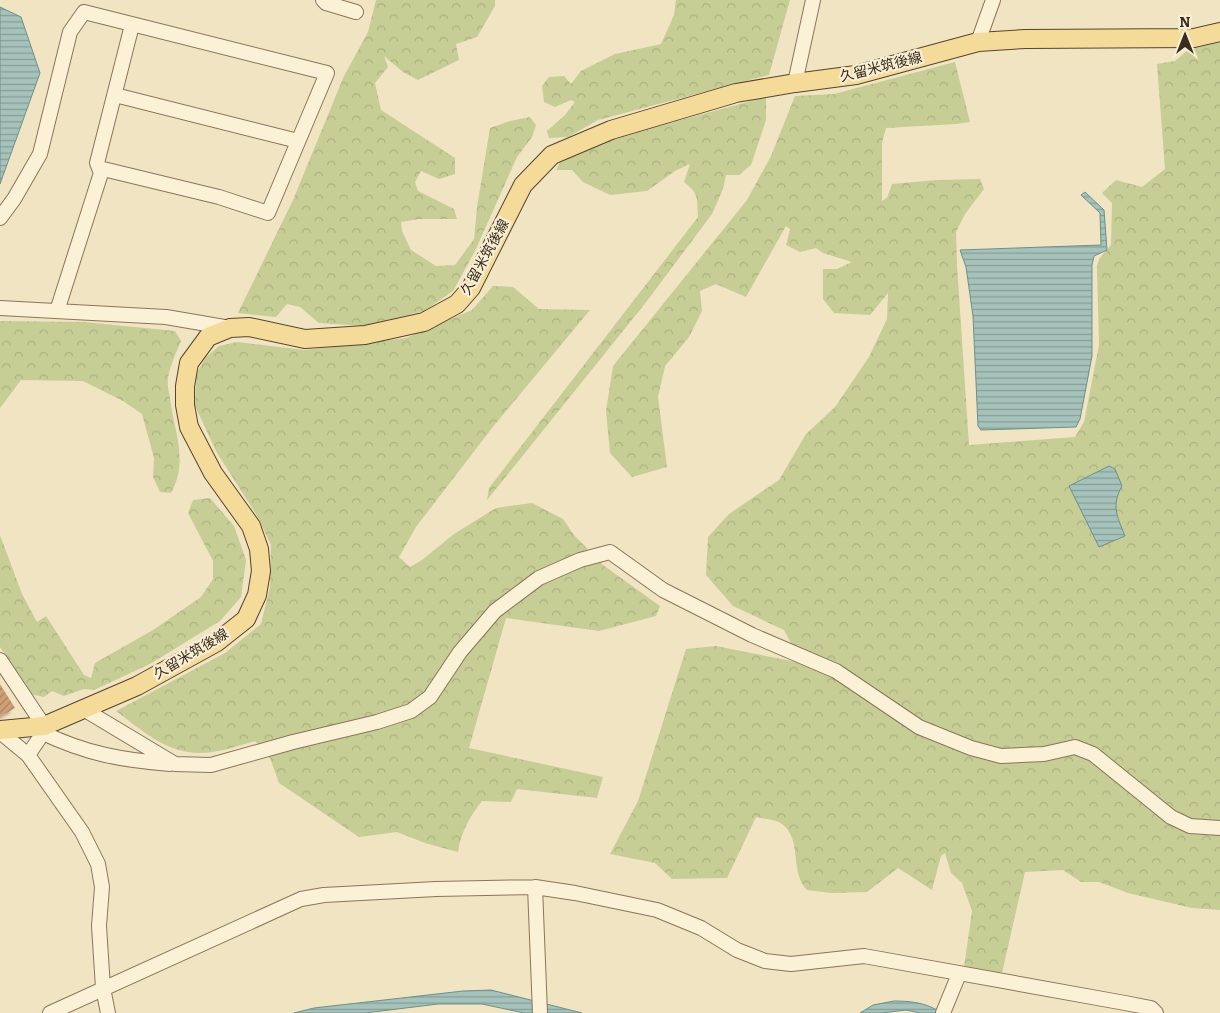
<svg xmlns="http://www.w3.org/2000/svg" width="1220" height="1013" font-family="Bitter,'Noto Sans JP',serif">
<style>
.forest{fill:url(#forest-crowns)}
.water{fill:url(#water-rules);stroke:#6c9189}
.building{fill:url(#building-hatch);filter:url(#shadow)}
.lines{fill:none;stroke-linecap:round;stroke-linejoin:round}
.minor-casing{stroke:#8b7559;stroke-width:16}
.major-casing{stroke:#58432d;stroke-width:20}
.minor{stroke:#faf1d7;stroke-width:14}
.major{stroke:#f4db99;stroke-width:18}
.labels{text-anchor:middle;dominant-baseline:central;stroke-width:4.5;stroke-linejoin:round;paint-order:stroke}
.street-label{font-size:14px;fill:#3a2c1e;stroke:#f7eed3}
</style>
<defs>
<pattern id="forest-crowns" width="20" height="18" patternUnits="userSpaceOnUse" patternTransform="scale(1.25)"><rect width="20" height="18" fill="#c6ce96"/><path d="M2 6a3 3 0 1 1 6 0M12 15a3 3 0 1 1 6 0" fill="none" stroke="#abb181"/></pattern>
<pattern id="water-rules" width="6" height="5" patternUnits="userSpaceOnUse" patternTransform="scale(1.25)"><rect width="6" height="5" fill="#a5c2bb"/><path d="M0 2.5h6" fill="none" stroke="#879e97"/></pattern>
<pattern id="building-hatch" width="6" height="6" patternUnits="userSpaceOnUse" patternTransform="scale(1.25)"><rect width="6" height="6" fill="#cf9f77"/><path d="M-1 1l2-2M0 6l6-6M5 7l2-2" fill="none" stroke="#a98261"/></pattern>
<filter id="shadow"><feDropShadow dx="-4.5" dy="4.5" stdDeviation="1" flood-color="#0004"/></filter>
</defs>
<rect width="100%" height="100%" fill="#f0e4c3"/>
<path class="forest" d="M 376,0 L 495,0 L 495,6 L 477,37 L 456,44 L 459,60 L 418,80 L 403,72 L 384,56 L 388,67 L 375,83 L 381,110 L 455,158 L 455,174 L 439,179 L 421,171 L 415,182 L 418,191 L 454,209 L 457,219 L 419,219 L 401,222 L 402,231 L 411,250 L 436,266 L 455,265 L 474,239 L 477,207 L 490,128 L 510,121 L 530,117 L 536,125 L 532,137 L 517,157 L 475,251 L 453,291 L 424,311 L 364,326 L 319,323 L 300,307 L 287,304 L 276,317 L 238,313 L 293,200 L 344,76 L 368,32 Z
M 676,0 L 790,0 L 769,75 L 598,120 L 568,137 L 549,138 L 547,131 L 565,115 L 575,102 L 571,100 L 555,107 L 544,102 L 542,86 L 549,77 L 564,76 L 571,84 L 581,71 L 615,54 L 661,44 L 674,15 Z
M 1220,42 L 1220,910 L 1192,908 L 1128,893 L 1099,882 L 1081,882 L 1063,870 L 1025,872 L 1002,973 L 964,967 L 972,911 L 962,883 L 951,873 L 945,853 L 941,856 L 932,890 L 898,868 L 867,892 L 831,893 L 807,890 C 789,871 803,840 782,824 C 776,819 763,819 756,817 L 727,878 L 672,879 L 655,863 L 610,854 L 638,801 L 686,649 L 716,646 L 801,663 L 784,630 L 733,606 L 706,575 L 708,537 L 729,514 L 779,480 L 806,434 L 835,407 L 869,357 L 887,319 L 888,293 L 870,315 L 834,313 L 823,299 L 823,269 L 837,269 L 852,262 L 823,253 L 816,248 L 800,252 L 786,245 L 790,229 L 786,226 L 746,297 L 716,284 L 700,291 L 702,311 L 689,337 L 665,366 L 658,397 L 667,467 L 632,477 L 610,453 L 606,411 L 613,366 L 747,200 L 771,156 L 795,96 L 834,94 L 955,62 L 970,122 L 956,124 L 886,128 L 882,143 L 882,201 L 887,198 L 892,184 L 937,180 L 980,179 L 984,189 L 965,214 L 956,232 L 957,265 L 969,445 L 1075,437 L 1084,422 L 1099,345 L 1097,267 L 1099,259 L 1111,245 L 1112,203 L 1102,193 L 1116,180 L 1142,187 L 1165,169 L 1157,64 L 1175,61 L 1188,50 Z
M 766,97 L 766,120 L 751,165 L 739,175 L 726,175 L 723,189 L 712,214 L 647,301 L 487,500 L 489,488 L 698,217 C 697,198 699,194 684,182 L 690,164 L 675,171 L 647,191 L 610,195 L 583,182 L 572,170 L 556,170 L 562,159 L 581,147 Z
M 493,286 L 513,287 L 539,309 L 590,310 L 492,428 L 416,527 L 399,557 L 410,567 L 422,560 L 454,534 L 496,508 L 532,503 L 563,519 L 574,535 L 603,565 L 660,606 L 656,616 L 599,631 L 506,618 L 469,748 L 603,777 L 597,798 L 517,789 L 511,802 L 482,801 C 470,816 461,832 458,852 L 425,843 L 397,832 L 359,837 L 279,783 L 270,758 L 255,741 C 241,745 227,750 213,752 C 171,758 147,734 116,711 L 225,653 L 261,624 L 270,587 L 271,545 L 256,514 L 217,453 L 195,406 L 196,375 L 205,358 L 219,346 L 237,342 L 305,350 L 406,338 L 472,310 Z
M 0,321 L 84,322 L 175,331 L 181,341 C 176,353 170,366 168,378 C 167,384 169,392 170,398 C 174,432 189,460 171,493 L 160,492 L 153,477 L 154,458 L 142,414 L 123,401 L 83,381 L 21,380 L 0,408 Z
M 210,498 L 234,526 L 246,560 L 241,597 L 220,621 L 150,664 L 94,690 L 84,689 L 64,696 L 52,691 L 44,697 L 30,694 L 0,647 L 0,535 L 22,594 L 37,622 L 46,616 L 84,675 L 91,678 L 95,663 L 153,630 L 201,597 L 213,579 L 213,561 L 188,513 L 193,500 Z"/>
<path class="water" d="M 0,7 L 21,17 L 40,73 L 0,184 Z
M 1085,192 L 1104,210 L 1107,250 L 1094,256 L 1092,265 L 1092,356 L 1080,419 L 1076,427 L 981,430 L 978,426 L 973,316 L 966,267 L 960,250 L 1101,245 L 1100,213 L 1081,195 Z
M 1109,466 L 1115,469 L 1122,486 C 1111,506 1117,516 1125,536 L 1099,547 L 1069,486 Z
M 491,990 L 582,1013 L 524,1013 L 482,1004 L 438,1004 L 365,1013 L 294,1013 L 314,1008 L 463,991 Z
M 894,1001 C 912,1001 927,1003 942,1013 L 920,1013 L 906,1010 L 881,1013 L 860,1013 L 873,1005 Z"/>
<path class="building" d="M 0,684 L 15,708 L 0,717 Z"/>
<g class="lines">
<g class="minor-casing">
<path id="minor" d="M 323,0 L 326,3 L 356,12
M 978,42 L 993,0
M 795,83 L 813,0
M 115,95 L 298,141
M 0,218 L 14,199 L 40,154 L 70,32 L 84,12 L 327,73 L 268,213 L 219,197 L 99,168
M 0,308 L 166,317 L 230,328
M 57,311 L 101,173 L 97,163 L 132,25
M 0,660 L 44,726 L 43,733 L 28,755
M 85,710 L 175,764 L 211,765 L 293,742 L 377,722 L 411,711 L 430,697 L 460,652 L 495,611 L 539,578 L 580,560 L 610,552 L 663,590 L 752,635 L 836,671 L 919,727 L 971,748 L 1001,756 L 1044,754 L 1075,747 L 1093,754 L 1171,817 L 1190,826 L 1220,828
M 0,732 L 28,755 L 82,832 L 98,864 L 102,887 L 99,926 L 103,988 L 108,1013
M 43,733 C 87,754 122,760 170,764
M 535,887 L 540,1013
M 50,1013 L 301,899 L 324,895 L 436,889 L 535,887 L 575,893 L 657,910 L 701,928 L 737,950 L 765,961 L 791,964 L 864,956 L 1125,1003 L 1151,1008 L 1156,1013
M 943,1013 L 959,974"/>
</g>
<g class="major-casing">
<path id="major" d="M 0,730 L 44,726 L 137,686 L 217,642 L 246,619 L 257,595 L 261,571 L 259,549 L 251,526 L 213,473 L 189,427 L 185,405 L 185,386 L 189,363 L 208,337 L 230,328 L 249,327 L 305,339 L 365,335 L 424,322 L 457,304 L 471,288 L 523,185 L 552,155 L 611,130 L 736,93 L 795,83 L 856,75 L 978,42 L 1025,39 L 1194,38 L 1220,32"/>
</g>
<use href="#minor" class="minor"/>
<use href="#major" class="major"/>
</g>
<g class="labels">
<g class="street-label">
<text transform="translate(881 67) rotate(-14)">久留米筑後線</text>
<text transform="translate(485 257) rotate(-61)">久留米筑後線</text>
<text transform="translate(191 654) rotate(-31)">久留米筑後線</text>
</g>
</g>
<g transform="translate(1185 35)" stroke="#f7eed3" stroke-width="4" paint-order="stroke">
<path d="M0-4L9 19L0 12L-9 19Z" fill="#3a2c1e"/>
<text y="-8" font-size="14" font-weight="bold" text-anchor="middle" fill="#3a2c1e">N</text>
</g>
</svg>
